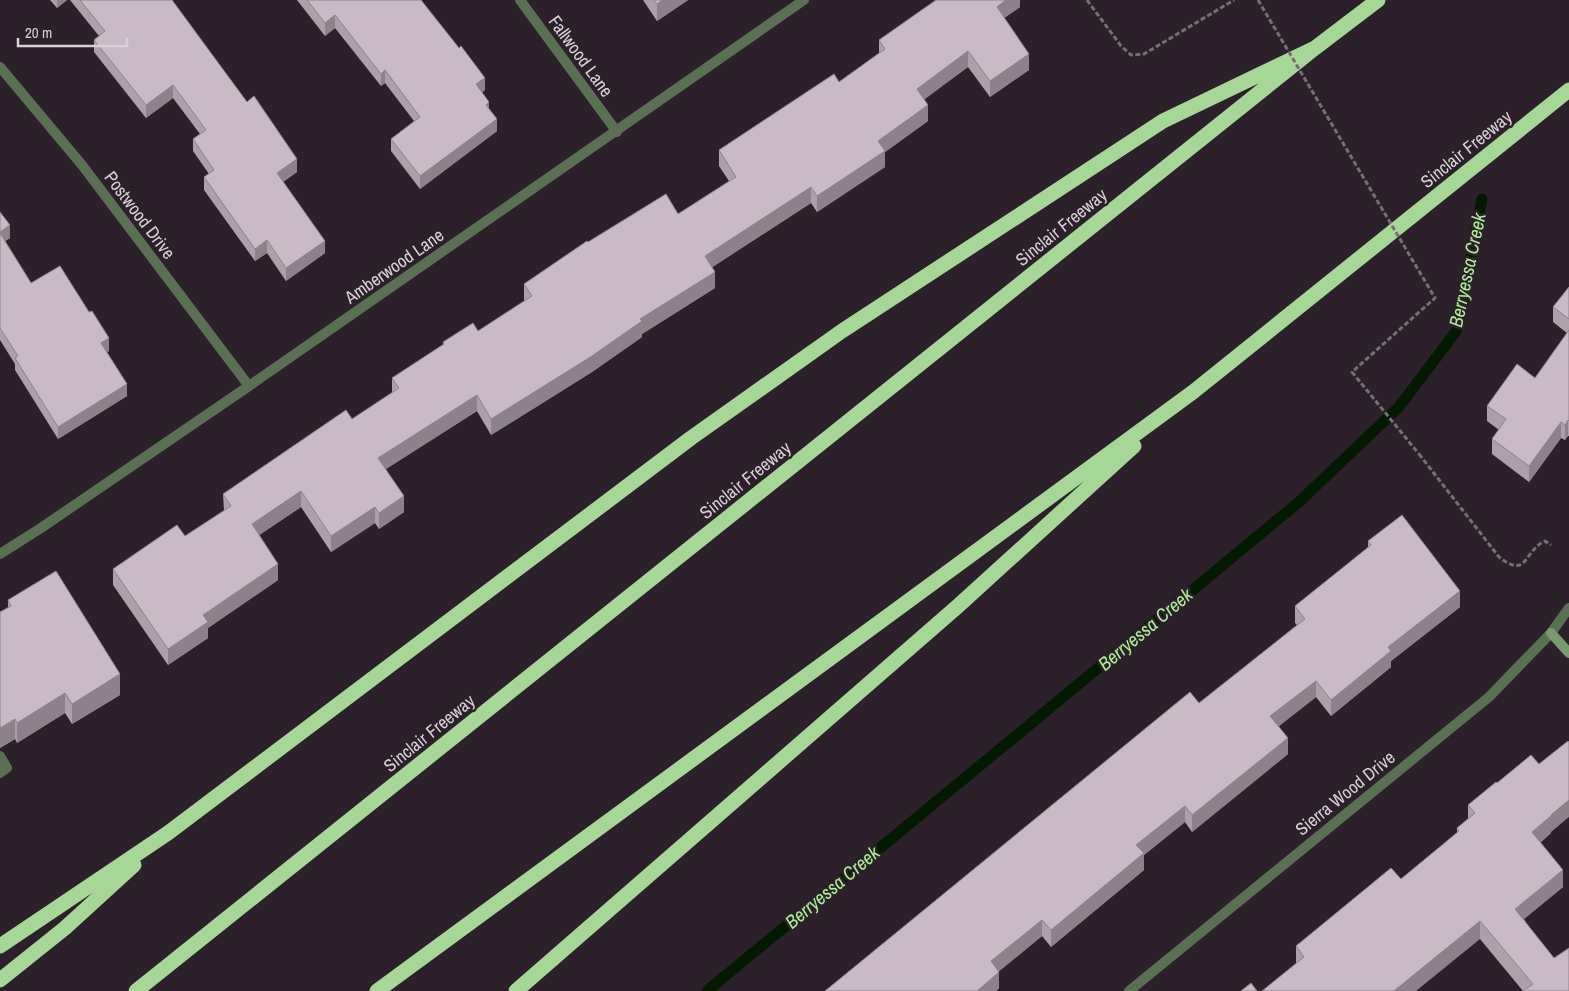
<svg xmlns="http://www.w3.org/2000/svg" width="1569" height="991" font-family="'Archivo Narrow',sans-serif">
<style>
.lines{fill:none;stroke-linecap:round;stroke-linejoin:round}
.stream{stroke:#041a00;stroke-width:11}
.path{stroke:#786f76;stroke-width:3;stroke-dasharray:5 2.5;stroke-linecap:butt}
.street{stroke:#5b6f55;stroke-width:10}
.secondary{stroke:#7a996f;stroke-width:10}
.highway{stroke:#a6d796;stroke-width:15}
.path-bridge{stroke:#786f76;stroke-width:3;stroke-dasharray:5 2.5;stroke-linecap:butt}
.wall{fill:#ada0aa}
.shaded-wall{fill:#8d828b}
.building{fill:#c9bac6;stroke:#8d828b}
.labels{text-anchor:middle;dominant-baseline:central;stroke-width:5;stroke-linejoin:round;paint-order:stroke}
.street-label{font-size:18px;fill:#d8d1d7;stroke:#2c212a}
.water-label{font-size:19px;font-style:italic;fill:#aded96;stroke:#2c212a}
</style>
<rect width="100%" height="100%" fill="#2c212a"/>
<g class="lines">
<path class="stream" d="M 707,991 L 1299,502 L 1399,407 L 1457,330 L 1482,199"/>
<path class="path" d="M 1087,0 L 1121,46 L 1131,55 L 1144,54 L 1234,0
M 1419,454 L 1499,557 C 1528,580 1523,551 1545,541 L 1551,545"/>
<path class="street" d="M 520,0 L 617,132
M 0,67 L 82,165 L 249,386
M 0,554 L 41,528 L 249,386 L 804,0
M 0,756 L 7,768 L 0,773
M 1129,991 L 1489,697 L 1551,633 L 1569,608"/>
<path class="secondary" d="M 1551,633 L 1569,653"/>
<path class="highway" d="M 0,946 L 168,833 L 691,438 L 842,331 L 1163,121 L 1315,48
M 0,980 L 65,928 L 134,865
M 136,991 L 1315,48 L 1378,0
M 377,991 L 1193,392 L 1569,90
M 516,991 L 958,606 L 1134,446"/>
<path class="path-bridge" d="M 1258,0 L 1435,298 L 1352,372 L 1419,454"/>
</g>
<path class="wall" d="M 50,0 L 67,0 L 57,8 Z
M 70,0 L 172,0 L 297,172 L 283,182 L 325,253 L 286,281 L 267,253 L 255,261 L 204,190 L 204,177 L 209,174 L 193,151 L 193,139 L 200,134 L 173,98 L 146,118 L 94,52 L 94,40 L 99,36 Z
M 297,0 L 421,0 L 485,90 L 482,92 L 489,109 L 497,131 L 420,189 L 391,151 L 391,139 L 414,121 L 385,83 L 381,86 L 335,28 L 325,36 Z
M 643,0 L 688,0 L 657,21 Z
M 1020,0 L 1020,7 L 1004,18 L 1029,70 L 990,97 L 968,67 L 924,99 L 928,121 L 885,152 L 885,167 L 817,212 L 811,203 L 712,267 L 715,288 L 642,334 L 642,337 L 592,372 L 491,435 L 477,411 L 386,469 L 404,512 L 379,529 L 375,523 L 331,552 L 301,507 L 259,535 L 278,580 L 208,628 L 208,638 L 168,665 L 113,585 L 113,569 L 185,536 L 224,511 L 223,494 L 352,419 L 392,393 L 392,378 L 443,345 L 443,342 L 478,331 L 524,301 L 524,284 L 588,242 L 678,214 L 729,181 L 719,166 L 719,150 L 839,82 L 879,53 L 879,40 Z
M 0,212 L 10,238 L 5,241 L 31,283 L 109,351 L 107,352 L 127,396 L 58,439 L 15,370 L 15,364 L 0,340 Z
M 1569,287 L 1569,436 L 1568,436 L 1565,440 L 1561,438 L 1529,482 L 1492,454 L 1492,439 L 1499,430 L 1487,421 L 1487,406 L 1535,378 L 1567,333 L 1553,322 L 1553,307 Z
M 1368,541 L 1460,607 L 1391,661 L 1391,667 L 1331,716 L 1316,697 L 1279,726 L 1288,754 L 1192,832 L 1185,822 L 1144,855 L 1144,870 L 1051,947 L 1042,936 L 999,971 L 999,988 L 996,991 L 825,991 L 1199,703 L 1297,625 L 1295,623 L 1295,606 L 1368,548 Z
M 8,600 L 120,695 L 72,724 L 65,713 L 17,743 L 15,739 L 0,748 L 0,612 L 8,608 Z
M 1468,805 L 1551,832 L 1551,833 L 1540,843 L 1563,887 L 1524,919 L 1569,991 L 1523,991 L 1480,939 L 1296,964 L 1296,946 L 1401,879 L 1457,833 L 1457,828 L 1468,819 Z"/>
<path class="shaded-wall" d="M 57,0 L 67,0 L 57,8 Z
M 662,0 L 688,0 L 657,21 L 657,4 Z
M 1006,0 L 1020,0 L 1020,7 L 997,23 L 997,7 Z
M 335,15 L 335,28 L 325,36 L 325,23 Z
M 968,51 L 968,67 L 917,105 L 917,89 Z
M 1029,54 L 1029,70 L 990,97 L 990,81 Z
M 385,70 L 385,83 L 381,86 L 381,74 Z
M 485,78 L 485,90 L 476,97 L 476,84 Z
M 173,85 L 173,98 L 146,118 L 146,105 Z
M 489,102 L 489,114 L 486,105 Z
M 928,105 L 928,121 L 885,152 L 885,167 L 817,212 L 817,196 L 878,141 Z
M 497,119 L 497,131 L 420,189 L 420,176 Z
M 297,159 L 297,172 L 277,186 L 277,173 Z
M 811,187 L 811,203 L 705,272 L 705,256 Z
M 10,225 L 10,238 L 0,245 L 0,232 Z
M 267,240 L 267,253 L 255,261 L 255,249 Z
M 325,241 L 325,253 L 286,281 L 286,268 Z
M 715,272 L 715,288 L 642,334 L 642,337 L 592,372 L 491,435 L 491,419 L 640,319 Z
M 109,338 L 109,351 L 101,355 L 101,343 Z
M 127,384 L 127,396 L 58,439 L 58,427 Z
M 477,395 L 477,411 L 378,474 L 378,458 Z
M 1568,420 L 1568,436 L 1565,440 L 1565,425 Z
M 1561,422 L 1561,438 L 1529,482 L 1529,466 Z
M 301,491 L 301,507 L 252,540 L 252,524 Z
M 404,496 L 404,512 L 379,529 L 379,513 Z
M 375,507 L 375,523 L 331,552 L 331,536 Z
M 278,564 L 278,580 L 208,628 L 208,638 L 168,665 L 168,649 L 203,615 Z
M 1460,591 L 1460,607 L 1391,661 L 1391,667 L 1331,716 L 1331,700 L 1388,647 Z
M 120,674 L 120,695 L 72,724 L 72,704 Z
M 1316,681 L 1316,697 L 1270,733 L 1270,716 Z
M 65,693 L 65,713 L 17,743 L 17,723 Z
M 15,719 L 15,739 L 0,748 L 0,728 Z
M 1288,738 L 1288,754 L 1192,832 L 1192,815 Z
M 1569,800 L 1569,817 L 1551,832 L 1551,833 L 1532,850 L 1532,832 L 1551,815 Z
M 1185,806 L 1185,822 L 1144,855 L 1144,870 L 1051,947 L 1051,930 L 1136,845 Z
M 1563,870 L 1563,887 L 1515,926 L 1515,909 Z
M 1042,920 L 1042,936 L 991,978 L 991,961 Z
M 1480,921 L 1480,939 L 1416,991 L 1394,991 Z
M 999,972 L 999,988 L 996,991 L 977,991 Z"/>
<path class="building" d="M 80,0 L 172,0 L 247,102 L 254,96 L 297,159 L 277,173 L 325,241 L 286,268 L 267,240 L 255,249 L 204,177 L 214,170 L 193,139 L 206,130 L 173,85 L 146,105 L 94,40 L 105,31 Z
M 307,0 L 421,0 L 459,48 L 461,46 L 485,78 L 476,84 L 489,102 L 486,105 L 497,119 L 420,176 L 391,139 L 420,117 L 385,70 L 381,74 L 335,15 L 325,23 Z
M 654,0 L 662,0 L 657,4 Z
M 936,0 L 1006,0 L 997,7 L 1029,54 L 990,81 L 968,51 L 917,89 L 928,105 L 878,141 L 885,151 L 817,196 L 811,187 L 705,256 L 715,272 L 640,319 L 642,321 L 592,356 L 491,419 L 477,395 L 378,458 L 404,496 L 379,513 L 375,507 L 331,536 L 301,491 L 252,524 L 278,564 L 203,615 L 208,622 L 168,649 L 113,569 L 177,525 L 185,536 L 231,506 L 223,494 L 346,410 L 352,419 L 399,388 L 392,378 L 444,344 L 443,342 L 473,323 L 478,331 L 532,296 L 524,284 L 587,241 L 588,242 L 666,194 L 678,214 L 736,177 L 719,150 L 834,74 L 839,82 L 885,49 L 879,40 Z
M 0,212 L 10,225 L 0,232 Z
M 0,233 L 31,283 L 60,266 L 89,312 L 92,311 L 109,338 L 101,343 L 127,384 L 58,427 L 15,358 L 18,356 L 0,328 Z
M 1569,287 L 1569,319 L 1553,307 Z
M 1569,330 L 1569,421 L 1568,420 L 1565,425 L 1561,422 L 1529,466 L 1492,439 L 1506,419 L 1487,406 L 1517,364 L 1535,378 Z
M 1402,515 L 1460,591 L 1388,647 L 1391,651 L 1331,700 L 1316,681 L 1270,716 L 1288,738 L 1192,815 L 1185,806 L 1136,845 L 1144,853 L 1051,930 L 1042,920 L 991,961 L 999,972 L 977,991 L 825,991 L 1190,692 L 1199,703 L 1305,619 L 1295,606 L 1371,545 L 1368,541 Z
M 56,571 L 120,674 L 72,704 L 65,693 L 17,723 L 15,719 L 0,728 L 0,612 L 11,606 L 8,600 Z
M 1568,741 L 1569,742 L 1569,800 L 1551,815 L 1551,816 L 1532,832 L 1563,870 L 1515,909 L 1554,958 L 1569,948 L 1569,991 L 1523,991 L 1533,984 L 1480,921 L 1394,991 L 1262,991 L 1304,957 L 1296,946 L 1391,868 L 1401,879 L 1459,831 L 1457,828 L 1475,813 L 1468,805 L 1496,782 L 1497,783 L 1531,755 L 1539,764 Z
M 1251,983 L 1257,991 L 1241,991 Z"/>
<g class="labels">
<g class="street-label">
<text transform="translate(581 56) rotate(54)">Fallwood Lane</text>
<text transform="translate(1466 149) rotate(-39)">Sinclair Freeway</text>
<text transform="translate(140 215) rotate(53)">Postwood Drive</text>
<text transform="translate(1061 227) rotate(-39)">Sinclair Freeway</text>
<text transform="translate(394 266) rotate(-35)">Amberwood Lane</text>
<text transform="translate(745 480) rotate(-39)">Sinclair Freeway</text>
<text transform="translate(429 733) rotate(-39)">Sinclair Freeway</text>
<text transform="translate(1345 793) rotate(-39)">Sierra Wood Drive</text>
</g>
<g class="water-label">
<text transform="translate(1467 270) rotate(-78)">Berryessa Creek</text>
<text transform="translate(1145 629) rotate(-40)">Berryessa Creek</text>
<text transform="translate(832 887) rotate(-40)">Berryessa Creek</text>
</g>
</g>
<path d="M18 38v8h109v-8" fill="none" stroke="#d8d1d7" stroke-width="2.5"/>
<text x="25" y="38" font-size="15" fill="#d8d1d7" stroke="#2c212a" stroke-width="4" paint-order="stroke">20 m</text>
</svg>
